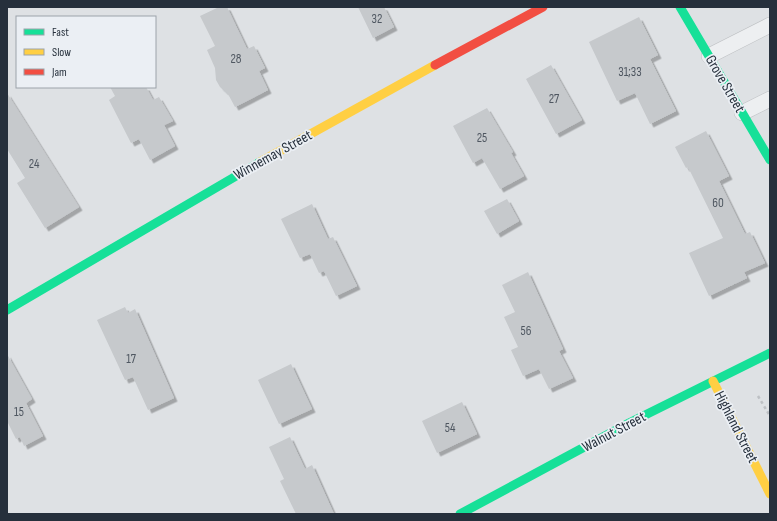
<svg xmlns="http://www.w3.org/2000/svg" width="777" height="521" font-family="'Sofia Sans Condensed',sans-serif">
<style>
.building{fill:#c6c9cc;filter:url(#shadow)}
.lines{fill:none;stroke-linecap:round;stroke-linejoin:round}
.lane-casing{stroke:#bdbfc2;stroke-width:16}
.path{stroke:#bdc0c4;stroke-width:2.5;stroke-dasharray:3 3;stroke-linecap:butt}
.lane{stroke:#edeff1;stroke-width:15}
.fast{stroke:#16e098;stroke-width:9}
.slow{stroke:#ffcf43;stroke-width:9}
.jam{stroke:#f24e42;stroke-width:9}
.labels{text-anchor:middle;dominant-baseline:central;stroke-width:3.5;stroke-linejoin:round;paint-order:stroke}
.number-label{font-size:13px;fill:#4f5761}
.street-label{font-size:15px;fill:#26303c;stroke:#ebeff4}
</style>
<defs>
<filter id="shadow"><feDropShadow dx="3.5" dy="3.5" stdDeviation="0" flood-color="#0004"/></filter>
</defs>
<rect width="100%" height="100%" fill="#dee1e4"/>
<path class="building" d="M 219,7 L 227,7 L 247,49 L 254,46 L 265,68 L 259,71 L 268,90 L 235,107 L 228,94 L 220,87 L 216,80 L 215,68 L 207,50 L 215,46 L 200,16 Z
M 358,7 L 384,7 L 394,27 L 373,38 Z
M 639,17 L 658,55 L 650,59 L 676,111 L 650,124 L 635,93 L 617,101 L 589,42 Z
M 551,65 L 582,120 L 556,134 L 526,79 Z
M 110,87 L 146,87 L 153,100 L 159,97 L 173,121 L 164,125 L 175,146 L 150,160 L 139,139 L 131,143 L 109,100 L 115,96 Z
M 7,93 L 79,207 L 45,228 L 17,183 L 25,178 L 7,149 Z
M 487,108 L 513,152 L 511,153 L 524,176 L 500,189 L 482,158 L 473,163 L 453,126 Z
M 706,131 L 729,176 L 719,181 L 745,234 L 750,232 L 765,263 L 744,272 L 747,278 L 709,296 L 689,253 L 723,238 L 688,167 L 686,168 L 675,147 Z
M 507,199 L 519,221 L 497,234 L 484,211 Z
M 312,204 L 328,239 L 333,237 L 357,286 L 336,296 L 324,271 L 319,273 L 310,254 L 300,258 L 281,219 Z
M 528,272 L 563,349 L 559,351 L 573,378 L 549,389 L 539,369 L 523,376 L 511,350 L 518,347 L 504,317 L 515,312 L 502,285 Z
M 125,307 L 128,313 L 135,309 L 174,398 L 148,410 L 133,377 L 125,380 L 97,320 Z
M 7,354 L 32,399 L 26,403 L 43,436 L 24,446 L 20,437 L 16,439 L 7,421 Z
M 291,364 L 312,409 L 279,424 L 258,380 Z
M 462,402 L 477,434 L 437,453 L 422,421 Z
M 290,437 L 305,469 L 312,465 L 334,514 L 296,514 L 280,481 L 284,479 L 269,447 Z"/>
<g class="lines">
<g class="lane-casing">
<path id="lane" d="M 709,56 L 770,25
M 742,113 L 770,99"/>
</g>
<path class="path" d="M 758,396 L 770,416"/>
<use href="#lane" class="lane"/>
<path class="fast" d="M 680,7 L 770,160
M 7,310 L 260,162
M 460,514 L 629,423 L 770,353"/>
<path class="slow" d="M 260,162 L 435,65
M 713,381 L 770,494"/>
<path class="jam" d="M 435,65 L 543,7"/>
</g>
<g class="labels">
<g class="number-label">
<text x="377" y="19">32</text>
<text x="236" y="59">28</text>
<text x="630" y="72">31;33</text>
<text x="554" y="99">27</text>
<text x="482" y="138">25</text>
<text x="34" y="164">24</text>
<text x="718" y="203">60</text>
<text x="526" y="331">56</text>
<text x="131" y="359">17</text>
<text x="19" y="412">15</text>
<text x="450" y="428">54</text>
</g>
<g class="street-label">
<text transform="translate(725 84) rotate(60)">Grove Street</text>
<text transform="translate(273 155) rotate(-29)">Winnemay Street</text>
<text transform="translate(736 427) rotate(63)">Highland Street</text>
<text transform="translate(614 432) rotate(-28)">Walnut Street</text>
</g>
</g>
<rect width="777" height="521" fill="none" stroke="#26303c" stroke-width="16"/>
<rect x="16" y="16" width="140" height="72" fill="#ebeff4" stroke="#9ca3aa"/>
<rect x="24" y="29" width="20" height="6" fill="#16e098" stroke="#9ca3aa"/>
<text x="52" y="36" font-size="12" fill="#26303c">Fast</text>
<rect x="24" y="49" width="20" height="6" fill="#ffcf43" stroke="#9ca3aa"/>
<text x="52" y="56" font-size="12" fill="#26303c">Slow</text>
<rect x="24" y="69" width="20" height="6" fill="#f24e42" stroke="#9ca3aa"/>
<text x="52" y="76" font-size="12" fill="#26303c">Jam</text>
</svg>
